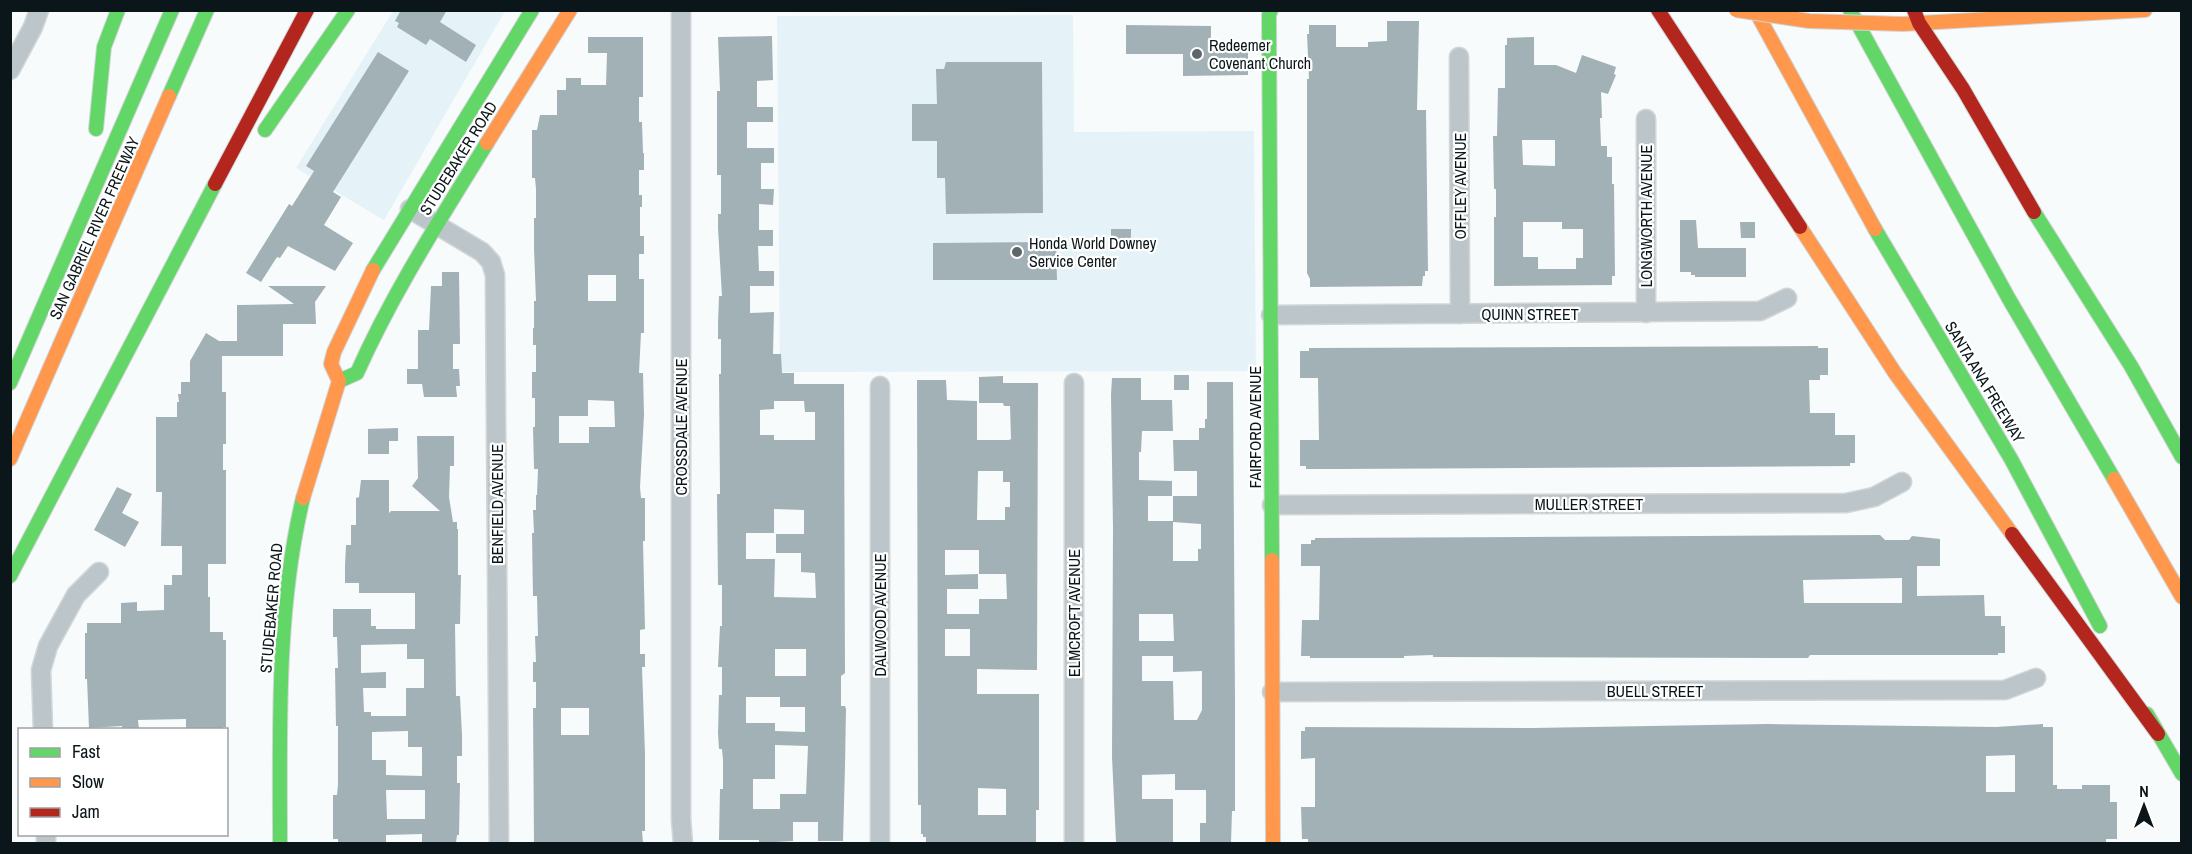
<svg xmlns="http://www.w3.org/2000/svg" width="2192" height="854" font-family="'Archivo Narrow',sans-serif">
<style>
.built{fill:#e5f3f9}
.building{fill:#a2b1b6;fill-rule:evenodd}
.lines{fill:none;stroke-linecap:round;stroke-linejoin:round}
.street-casing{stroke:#d2d6d7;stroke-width:21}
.fast-casing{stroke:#d2d6d7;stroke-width:16}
.slow-casing{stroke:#d2d6d7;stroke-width:16}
.jam-casing{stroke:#d2d6d7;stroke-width:16}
.street{stroke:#bcc6ca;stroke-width:18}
.fast{stroke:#63d668;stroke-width:14}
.slow{stroke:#ff974d;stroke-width:14}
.jam{stroke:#b3261e;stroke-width:14}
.slow-bridge-casing{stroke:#d2d6d7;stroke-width:16;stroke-linecap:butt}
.slow-bridge{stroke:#ff974d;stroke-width:14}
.poi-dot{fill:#5d6669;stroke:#fff;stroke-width:2}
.labels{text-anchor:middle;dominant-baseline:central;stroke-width:4.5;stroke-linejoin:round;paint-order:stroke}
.poi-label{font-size:16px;fill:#0a161a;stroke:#fff;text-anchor:start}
.street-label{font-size:16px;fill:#0a161a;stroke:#fff}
</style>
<rect width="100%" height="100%" fill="#f7fbfc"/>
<path class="built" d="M 393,11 L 505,11 L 384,220 L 296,168 Z
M 1073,15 L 1074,132 L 1254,131 L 1256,371 L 780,372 L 777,16 Z"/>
<path class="building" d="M 401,10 L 447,10 L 440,22 L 476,45 L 466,62 L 430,39 L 426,45 L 397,27 L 399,23 L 395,21 Z
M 1387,21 L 1419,21 L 1417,110 L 1426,110 L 1428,271 L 1425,271 L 1425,276 L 1423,276 L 1422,286 L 1310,287 L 1310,279 L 1307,273 L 1307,79 L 1309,79 L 1307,34 L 1309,34 L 1309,25 L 1336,25 L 1336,47 L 1368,47 L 1368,42 L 1387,41 Z
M 1126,25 L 1211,26 L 1211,48 L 1248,47 L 1248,75 L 1183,76 L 1183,54 L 1126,54 Z
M 772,36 L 773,80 L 757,81 L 757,107 L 773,107 L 773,122 L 747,122 L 747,148 L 774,148 L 774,163 L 761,163 L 761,189 L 774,189 L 773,205 L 759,204 L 759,230 L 773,230 L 773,246 L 758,246 L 759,271 L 774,271 L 774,286 L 750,286 L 750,313 L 774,312 L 773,354 L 781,354 L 782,373 L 794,373 L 794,384 L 844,384 L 845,673 L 841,676 L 841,706 L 845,706 L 846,709 L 845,766 L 843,841 L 818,841 L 818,822 L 793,822 L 793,841 L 759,843 L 759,840 L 719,840 L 720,789 L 723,789 L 723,760 L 722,749 L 719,749 L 718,733 L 719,695 L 722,695 L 722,667 L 718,667 L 720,626 L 722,626 L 722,585 L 718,585 L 717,494 L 720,494 L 719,374 L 721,374 L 721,339 L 718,339 L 718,323 L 719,296 L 722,296 L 718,228 L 718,214 L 721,214 L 721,175 L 717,175 L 717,91 L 720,91 L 718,37 ZM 774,401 L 804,401 L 805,412 L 815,412 L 815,440 L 774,440 L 774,435 L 760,435 L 760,410 L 774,409 ZM 774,509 L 804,510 L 804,534 L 776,534 L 776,553 L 801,553 L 801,572 L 815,573 L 816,598 L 774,597 L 775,559 L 746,559 L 746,533 L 774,533 ZM 775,649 L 806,649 L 806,676 L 775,676 ZM 746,697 L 780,697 L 780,707 L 805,707 L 805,732 L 775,731 L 775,723 L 746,723 ZM 775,745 L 808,746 L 806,794 L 780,794 L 780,809 L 753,809 L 753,779 L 775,779 Z
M 588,37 L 643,37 L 643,97 L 639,97 L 639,122 L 642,122 L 643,153 L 644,153 L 644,170 L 639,170 L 639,195 L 642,195 L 642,207 L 640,207 L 640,236 L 644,236 L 644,254 L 639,254 L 639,279 L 644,279 L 644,333 L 641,333 L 639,373 L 643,373 L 644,415 L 640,487 L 641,498 L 645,498 L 645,541 L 643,541 L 645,629 L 640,630 L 640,654 L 645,654 L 645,667 L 642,667 L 645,754 L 645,831 L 642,831 L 643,843 L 534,843 L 533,708 L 536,708 L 536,682 L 533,682 L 533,662 L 536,662 L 535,636 L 538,636 L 537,596 L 533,596 L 532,533 L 534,533 L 533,510 L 536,510 L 536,495 L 537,495 L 538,469 L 534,469 L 533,427 L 535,427 L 535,398 L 532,398 L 532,372 L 536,372 L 536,345 L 533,345 L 533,328 L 534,328 L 534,301 L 536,301 L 534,248 L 534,218 L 536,218 L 536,189 L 535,178 L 532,178 L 532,130 L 537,130 L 540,115 L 557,115 L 557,90 L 566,90 L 566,78 L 581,78 L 581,85 L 606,85 L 607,53 L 588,53 ZM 588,275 L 616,275 L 616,301 L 588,301 ZM 588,400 L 614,401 L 615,427 L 589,427 L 589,443 L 559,443 L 559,416 L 588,416 ZM 561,708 L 589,708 L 589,735 L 561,735 Z
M 1534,37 L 1534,65 L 1556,65 L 1576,73 L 1582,55 L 1616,67 L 1614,74 L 1616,75 L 1608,94 L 1601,92 L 1602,118 L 1600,118 L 1601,146 L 1607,146 L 1607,157 L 1612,157 L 1612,184 L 1614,184 L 1615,276 L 1612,276 L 1612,285 L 1494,286 L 1494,217 L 1496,217 L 1496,189 L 1494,189 L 1493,136 L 1497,136 L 1498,88 L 1505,88 L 1505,45 L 1507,45 L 1507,38 ZM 1522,140 L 1555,140 L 1555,166 L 1523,165 ZM 1523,222 L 1562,222 L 1562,229 L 1583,229 L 1583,258 L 1576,258 L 1576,269 L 1538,269 L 1538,257 L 1523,257 Z
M 378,52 L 409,71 L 333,192 L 341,197 L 324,225 L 353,243 L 335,271 L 288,246 L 280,258 L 277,257 L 261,282 L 246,273 L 289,204 L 292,206 L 314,171 L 306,166 Z
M 946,62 L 1042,62 L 1043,213 L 946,214 L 945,178 L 937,178 L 937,141 L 912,141 L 912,104 L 937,104 L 936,69 L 944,69 Z
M 1680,220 L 1696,220 L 1698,248 L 1746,248 L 1746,277 L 1695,277 L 1695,275 L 1691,275 L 1691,272 L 1680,272 Z
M 1740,222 L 1755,222 L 1755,238 L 1741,238 Z
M 1111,229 L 1131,229 L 1131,248 L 1111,248 Z
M 1056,242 L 1057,280 L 933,280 L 933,243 Z
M 442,272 L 459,272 L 460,344 L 453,344 L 453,369 L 459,369 L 460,386 L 456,386 L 457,397 L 424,397 L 422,384 L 407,384 L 407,369 L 418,369 L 418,330 L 429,330 L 431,286 L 442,286 Z
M 268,286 L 326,286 L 315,302 L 316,324 L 283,324 L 283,356 L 222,356 L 222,392 L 226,392 L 226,444 L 223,444 L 223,470 L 226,470 L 226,564 L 208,564 L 208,597 L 210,597 L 210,632 L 223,632 L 223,640 L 226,640 L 226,727 L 223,727 L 223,729 L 186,729 L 186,719 L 138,720 L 139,729 L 122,729 L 122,726 L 89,728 L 87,679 L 85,679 L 85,633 L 87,633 L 87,623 L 121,623 L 121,603 L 137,602 L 137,611 L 164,610 L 164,585 L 172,585 L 172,575 L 182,575 L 182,546 L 161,546 L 162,492 L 156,492 L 156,417 L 177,417 L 177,402 L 179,402 L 178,394 L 181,394 L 181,382 L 190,382 L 190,361 L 206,333 L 219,341 L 237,341 L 237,305 L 294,304 Z
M 1818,346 L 1818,348 L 1828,348 L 1828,375 L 1820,375 L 1820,380 L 1809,380 L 1810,413 L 1835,413 L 1835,435 L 1855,435 L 1855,463 L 1850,463 L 1850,466 L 1338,469 L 1306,469 L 1306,466 L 1300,466 L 1300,440 L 1319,440 L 1318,378 L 1300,378 L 1300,351 L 1309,351 L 1309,348 Z
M 1174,375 L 1189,375 L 1189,390 L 1174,390 Z
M 1003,376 L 1003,383 L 1038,383 L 1037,670 L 977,669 L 977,694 L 1039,694 L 1039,810 L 1036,810 L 1036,843 L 926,843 L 926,837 L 923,837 L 923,834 L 921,834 L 921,805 L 918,805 L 917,380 L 946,380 L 947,400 L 977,401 L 977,440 L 1009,440 L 1011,439 L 1010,406 L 1004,406 L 1003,403 L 979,403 L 979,377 ZM 978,471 L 1003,471 L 1003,482 L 1010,482 L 1010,507 L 1005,507 L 1005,520 L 977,520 ZM 945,550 L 979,550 L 979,574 L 1006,574 L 1007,599 L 979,599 L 979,614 L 947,614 L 947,589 L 978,589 L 978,574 L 945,575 ZM 945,629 L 970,629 L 970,656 L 945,656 ZM 978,788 L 1006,789 L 1006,815 L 978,815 Z
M 1112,378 L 1141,378 L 1141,400 L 1172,400 L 1173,431 L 1142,431 L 1141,452 L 1139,452 L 1139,480 L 1172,481 L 1172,496 L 1148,496 L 1148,521 L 1173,521 L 1173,496 L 1197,496 L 1197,471 L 1174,471 L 1173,440 L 1199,440 L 1199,428 L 1205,428 L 1205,419 L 1207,419 L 1207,382 L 1233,382 L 1235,699 L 1235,811 L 1232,811 L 1231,843 L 1200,843 L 1200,823 L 1206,823 L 1206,790 L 1175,790 L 1175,774 L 1142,775 L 1142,799 L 1173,799 L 1173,843 L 1119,843 L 1119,842 L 1116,842 L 1112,757 L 1113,528 L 1111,395 ZM 1173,522 L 1201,524 L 1201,549 L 1198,549 L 1198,561 L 1173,561 ZM 1139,614 L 1173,614 L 1174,641 L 1139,641 ZM 1142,656 L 1173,656 L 1173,672 L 1202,671 L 1202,710 L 1197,720 L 1174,720 L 1173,681 L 1142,681 Z
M 398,428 L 398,441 L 389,441 L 389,454 L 368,454 L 368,429 Z
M 417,436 L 454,436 L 454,466 L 450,466 L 449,497 L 453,522 L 457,522 L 457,529 L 458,529 L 458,575 L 461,575 L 460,624 L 455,624 L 456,696 L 460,696 L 462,735 L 462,756 L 457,756 L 457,783 L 460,783 L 459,835 L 457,835 L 456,843 L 422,843 L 422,834 L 386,835 L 386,843 L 338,843 L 338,839 L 333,839 L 333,795 L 337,795 L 338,784 L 338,726 L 336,726 L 335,668 L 338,668 L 337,637 L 333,637 L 333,609 L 371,609 L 371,626 L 376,626 L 376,629 L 415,629 L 415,593 L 359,593 L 359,583 L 345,583 L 345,566 L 346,545 L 351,545 L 351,525 L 356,525 L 356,498 L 359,497 L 361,480 L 389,480 L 389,513 L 391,511 L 440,511 L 412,486 L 418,478 ZM 407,644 L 407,659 L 424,659 L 424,688 L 406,688 L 406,716 L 371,716 L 371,712 L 364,712 L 363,688 L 386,688 L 386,672 L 361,673 L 361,645 ZM 408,731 L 408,747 L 422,747 L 422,776 L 386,775 L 386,760 L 372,760 L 372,732 ZM 386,790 L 425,790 L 425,819 L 387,819 Z
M 117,487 L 132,494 L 122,513 L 139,522 L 125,547 L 94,530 Z
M 1880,535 L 1885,540 L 1909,540 L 1912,536 L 1940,539 L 1940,566 L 1917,566 L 1917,596 L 1984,595 L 1985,616 L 2001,616 L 2001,626 L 2005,626 L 2005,653 L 1998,653 L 1998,655 L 1810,655 L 1808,658 L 1433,657 L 1433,655 L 1404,656 L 1404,658 L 1310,658 L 1310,656 L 1301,656 L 1302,620 L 1319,620 L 1320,566 L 1301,566 L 1301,544 L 1311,544 L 1311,540 L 1315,540 L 1315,538 ZM 1902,578 L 1902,603 L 1804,603 L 1803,580 Z
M 1767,724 L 1996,727 L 2043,724 L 2043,727 L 2053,727 L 2053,785 L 2057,785 L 2057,789 L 2082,789 L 2082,785 L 2110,785 L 2110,802 L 2117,802 L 2117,839 L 2106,839 L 2106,842 L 2102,843 L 1308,843 L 1308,839 L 1302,839 L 1301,807 L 1315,807 L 1315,758 L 1301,759 L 1301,731 L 1305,731 L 1305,727 L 1533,728 ZM 2015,755 L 2015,792 L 1986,792 L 1986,756 Z"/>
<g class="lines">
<g class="street-casing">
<path id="street" d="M 681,10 L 681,819 L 683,844
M 1459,57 L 1460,314
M 10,70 L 33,27 L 39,10
M 1646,119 L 1646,313
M 410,209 L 482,252 L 491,262 L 495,275 L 499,844
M 1271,315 L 1760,311 L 1787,298
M 1074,383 L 1074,844
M 880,386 L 880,844
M 1272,505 L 1846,503 L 1874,497 L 1902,482
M 1272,692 L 2005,690 L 2036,678
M 43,730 L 41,670 L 48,646 L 76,595 L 99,572
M 46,834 L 46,844"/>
</g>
<g class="fast-casing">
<path id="fast" d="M 1271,10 L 1269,15 L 1272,560
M 1850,10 L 2009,299 L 2114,479
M 169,96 L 207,10
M 96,129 L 104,47 L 118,10
M 265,130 L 348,10
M 2034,212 L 2131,366 L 2182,457
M 1875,229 L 2011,459 L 2100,626
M 373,270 L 532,10
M 339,381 L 357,373 C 393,292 441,218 487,143
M 10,383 L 172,10
M 10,576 L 215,184
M 2147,714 L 2182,774
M 280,844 C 280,728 276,611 303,498"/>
</g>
<g class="slow-casing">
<path id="slow" d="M 1755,10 L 1875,229
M 1903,24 L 2145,10
M 487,143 L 570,10
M 1800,227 L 1895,373 L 2012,534
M 10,459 L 169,96
M 2114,479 L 2182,597
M 303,498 L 339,381 L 331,364 L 334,352 L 373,270
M 1272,560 L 1273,844"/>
</g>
<g class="jam-casing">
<path id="jam" d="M 1658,10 L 1800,227
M 1914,10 L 1919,23 L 1963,89 L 2034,212
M 215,184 L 307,10
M 2012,534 L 2158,734"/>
</g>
<use href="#street" class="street"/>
<use href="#fast" class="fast"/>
<use href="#slow" class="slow"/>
<use href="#jam" class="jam"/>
<g class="slow-bridge-casing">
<path id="slow-bridge" d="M 1736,10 L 1809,21 L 1903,24"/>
</g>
<use href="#slow-bridge" class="slow-bridge"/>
</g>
<g class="poi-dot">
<circle cx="1197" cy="54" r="6"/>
<circle cx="1017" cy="252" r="6"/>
</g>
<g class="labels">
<g class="poi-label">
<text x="1209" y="45">Redeemer<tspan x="1209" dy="18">Covenant Church</tspan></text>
<text x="1029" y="243">Honda World Downey<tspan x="1029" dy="18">Service Center</tspan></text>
</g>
<g class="street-label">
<text transform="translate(458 158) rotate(-58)">STUDEBAKER ROAD</text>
<text transform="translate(1460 186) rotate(-90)">OFFLEY AVENUE</text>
<text transform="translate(1646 216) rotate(-90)">LONGWORTH AVENUE</text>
<text transform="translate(94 228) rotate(-66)">SAN GABRIEL RIVER FREEWAY</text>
<text x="1530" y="314">QUINN STREET</text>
<text transform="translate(1985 382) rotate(59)">SANTA ANA FREEWAY</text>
<text transform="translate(681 427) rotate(-90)">CROSSDALE AVENUE</text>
<text transform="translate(1255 427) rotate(-90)">FAIRFORD AVENUE</text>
<text transform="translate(497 504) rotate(-90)">BENFIELD AVENUE</text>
<text x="1589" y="504">MULLER STREET</text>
<text transform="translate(271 608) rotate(-85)">STUDEBAKER ROAD</text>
<text transform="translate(1074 613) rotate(-90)">ELMCROFT AVENUE</text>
<text transform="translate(880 615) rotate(-90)">DALWOOD AVENUE</text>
<text x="1655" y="691">BUELL STREET</text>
</g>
</g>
<rect width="2192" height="854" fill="none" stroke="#0a161a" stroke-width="24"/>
<rect x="18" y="728" width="210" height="108" fill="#ffffff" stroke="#9da2a3" stroke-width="1.5"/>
<rect x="30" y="748" width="30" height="9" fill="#63d668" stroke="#9da2a3" stroke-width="1.5"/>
<text x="72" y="758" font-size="18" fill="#0a161a">Fast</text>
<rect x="30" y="778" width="30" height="9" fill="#ff974d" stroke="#9da2a3" stroke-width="1.5"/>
<text x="72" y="788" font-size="18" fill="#0a161a">Slow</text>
<rect x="30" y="808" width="30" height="9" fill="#b3261e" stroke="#9da2a3" stroke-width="1.5"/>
<text x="72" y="818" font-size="18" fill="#0a161a">Jam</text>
<g transform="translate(2144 806)" stroke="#ffffff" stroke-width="4.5" paint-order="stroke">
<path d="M0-4.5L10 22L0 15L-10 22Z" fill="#0a161a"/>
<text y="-9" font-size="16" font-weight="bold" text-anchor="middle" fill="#0a161a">N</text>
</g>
</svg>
